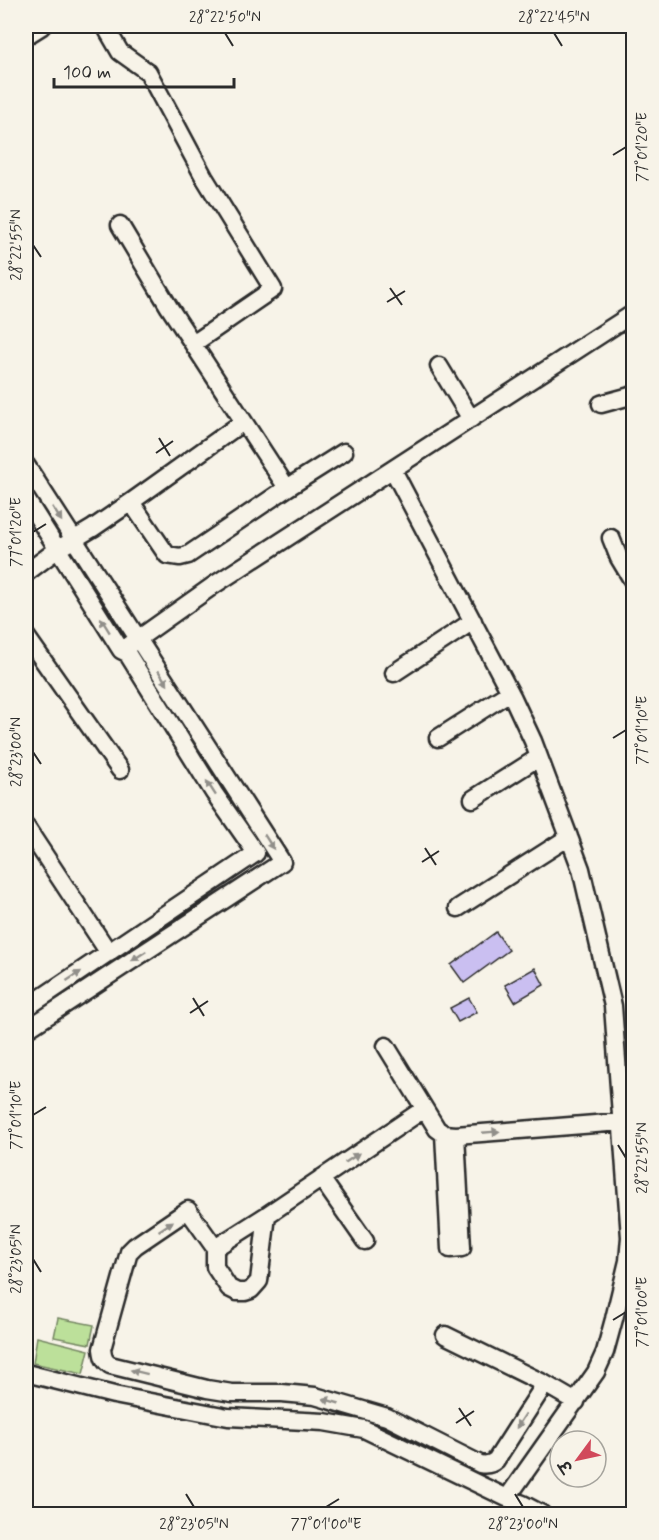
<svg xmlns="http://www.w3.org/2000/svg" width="659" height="1540" font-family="Mynerve,'Playpen Sans Deva',sans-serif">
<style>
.green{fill:#bce09a;stroke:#748662;stroke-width:1.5}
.building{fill:#cabff1;stroke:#2b2b2b;stroke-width:1.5}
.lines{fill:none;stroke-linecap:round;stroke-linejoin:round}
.minor-casing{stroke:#2b2b2b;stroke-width:21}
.minor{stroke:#f7f3e8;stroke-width:16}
.oneway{fill:#918f8a}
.ticks{fill:none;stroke:#2b2b2b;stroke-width:2}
.neatline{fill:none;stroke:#2b2b2b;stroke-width:2}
.ticks-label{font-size:15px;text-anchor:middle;fill:#2b2b2b}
</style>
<rect width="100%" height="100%" fill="#f7f3e8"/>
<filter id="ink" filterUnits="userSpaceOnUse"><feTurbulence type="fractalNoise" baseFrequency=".0167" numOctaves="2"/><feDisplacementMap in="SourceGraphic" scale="12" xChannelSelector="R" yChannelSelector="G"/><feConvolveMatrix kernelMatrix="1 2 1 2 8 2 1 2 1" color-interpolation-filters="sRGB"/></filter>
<g filter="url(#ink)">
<path class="green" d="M 58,1318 L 94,1325 L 90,1344 L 54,1337 Z
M 37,1337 L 89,1350 L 83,1374 L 33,1363 Z"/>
<path class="building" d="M 496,932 L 509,950 L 464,983 L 451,965 Z
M 535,968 L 544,985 L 515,1002 L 505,985 Z
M 469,998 L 477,1012 L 458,1022 L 450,1008 Z"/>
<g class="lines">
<g class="minor-casing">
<path id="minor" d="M 105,26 L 120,52 L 148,72 L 204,177 L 273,289 L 193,344
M 26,36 L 42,26
M 120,225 L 169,307 L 287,488
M 439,366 L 471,419
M 601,404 L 634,395
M 26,465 L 282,862 L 26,1030
M 393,470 L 513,698 L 533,741 L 581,869 L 613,1006 L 630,1237 L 628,1261 L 614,1319 L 605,1352 L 596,1372 L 507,1498
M 26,499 L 121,650 L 127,653 L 214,793 L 256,853 L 26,1008
M 131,502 L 167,555 L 180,557 L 188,555 L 287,488 L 344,452
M 611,538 L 619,558 L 634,583
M 26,573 L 58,549 L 93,528 L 131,502 L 243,422
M 26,636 L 120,770
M 128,646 L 214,585 L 634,313
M 394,673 L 473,621
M 438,738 L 510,692
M 473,799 L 539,757
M 26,827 L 109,953
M 458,908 L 569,837
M 386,1046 L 437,1129 L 444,1134 L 456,1135 L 633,1121
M 424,1109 L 267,1215 L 215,1248 L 188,1210 L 135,1246 L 129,1252 L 102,1349 C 103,1357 104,1361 110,1365 L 207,1389 L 232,1393 L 282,1393 L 315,1396 L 387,1417 L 480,1464 C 486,1465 491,1465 496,1460 L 545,1384 L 576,1402
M 444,1134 L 450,1249 L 462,1248 L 456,1135
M 321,1178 L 365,1241
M 215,1248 L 215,1267 L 229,1288 L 237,1292 L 245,1292 L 251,1290 L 259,1281 L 267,1215
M 445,1335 L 545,1384
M 26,1373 L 114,1395 L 228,1417 L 324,1422 L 364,1429 L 507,1498 L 523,1504 L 542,1514"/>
</g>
<use href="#minor" class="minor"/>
</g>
<defs><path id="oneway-solid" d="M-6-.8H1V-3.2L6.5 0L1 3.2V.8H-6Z" transform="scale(1.5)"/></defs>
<g class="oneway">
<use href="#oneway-solid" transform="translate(57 514) rotate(57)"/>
<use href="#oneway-solid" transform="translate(105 625) rotate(-122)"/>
<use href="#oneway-solid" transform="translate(163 678) rotate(57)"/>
<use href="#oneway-solid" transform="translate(211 788) rotate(-123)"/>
<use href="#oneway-solid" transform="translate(269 842) rotate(57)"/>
<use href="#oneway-solid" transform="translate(139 956) rotate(147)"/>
<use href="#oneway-solid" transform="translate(74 976) rotate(-33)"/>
<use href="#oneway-solid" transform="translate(491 1132) rotate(-5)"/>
<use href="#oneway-solid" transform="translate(352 1158) rotate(-34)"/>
<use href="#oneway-solid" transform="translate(166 1226) rotate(-34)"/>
<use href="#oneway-solid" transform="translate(139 1372) rotate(-166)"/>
<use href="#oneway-solid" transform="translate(331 1401) rotate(-164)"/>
<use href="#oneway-solid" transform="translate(521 1421) rotate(123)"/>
</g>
</g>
<path class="ticks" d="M 225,33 L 233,46M 554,33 L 562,46M 613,155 L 626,147M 33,245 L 41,257M 390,288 L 402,305M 387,302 L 405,291M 159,438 L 170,456M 156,453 L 173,441M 33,532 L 46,524M 613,738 L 626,730M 33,752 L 41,764M 425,848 L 436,865M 422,862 L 439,851M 193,998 L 204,1016M 190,1013 L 208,1001M 33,1115 L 46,1107M 618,1145 L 626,1158M 33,1259 L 41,1272M 613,1320 L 626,1312M 459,1408 L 471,1426M 456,1423 L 474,1411M 186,1494 L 194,1507M 515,1494 L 523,1507M 326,1507 L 339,1499"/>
<rect width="659" height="1540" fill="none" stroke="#f7f3e8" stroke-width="66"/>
<g transform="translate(578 1459) rotate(237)"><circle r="28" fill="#f7f3e8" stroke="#a5a39c" stroke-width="1.5"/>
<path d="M0-4.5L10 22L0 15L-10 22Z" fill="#d1495b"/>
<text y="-9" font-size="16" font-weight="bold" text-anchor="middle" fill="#2b2b2b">उ</text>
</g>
<path d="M54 78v9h180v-9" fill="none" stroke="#2b2b2b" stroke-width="3"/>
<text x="63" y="78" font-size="18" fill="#2b2b2b" stroke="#f7f3e8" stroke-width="4.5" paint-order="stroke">100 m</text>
<rect x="33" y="33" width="593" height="1474" class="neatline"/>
<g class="ticks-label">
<text x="225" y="22">28°22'50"N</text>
<text x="554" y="22">28°22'45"N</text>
<text transform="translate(642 147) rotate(-90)" y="5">77°01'20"E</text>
<text transform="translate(16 245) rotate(-90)" y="5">28°22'55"N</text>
<text transform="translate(16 532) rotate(-90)" y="5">77°01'20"E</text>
<text transform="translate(642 730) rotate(-90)" y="5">77°01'10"E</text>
<text transform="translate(16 752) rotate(-90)" y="5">28°23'00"N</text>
<text transform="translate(16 1115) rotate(-90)" y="5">77°01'10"E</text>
<text transform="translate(642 1158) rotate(-90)" y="5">28°22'55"N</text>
<text transform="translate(16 1259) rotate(-90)" y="5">28°23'05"N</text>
<text transform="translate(642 1312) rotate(-90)" y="5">77°01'00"E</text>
<text x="194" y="1529">28°23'05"N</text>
<text x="326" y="1529">77°01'00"E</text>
<text x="523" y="1529">28°23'00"N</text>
</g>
</svg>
